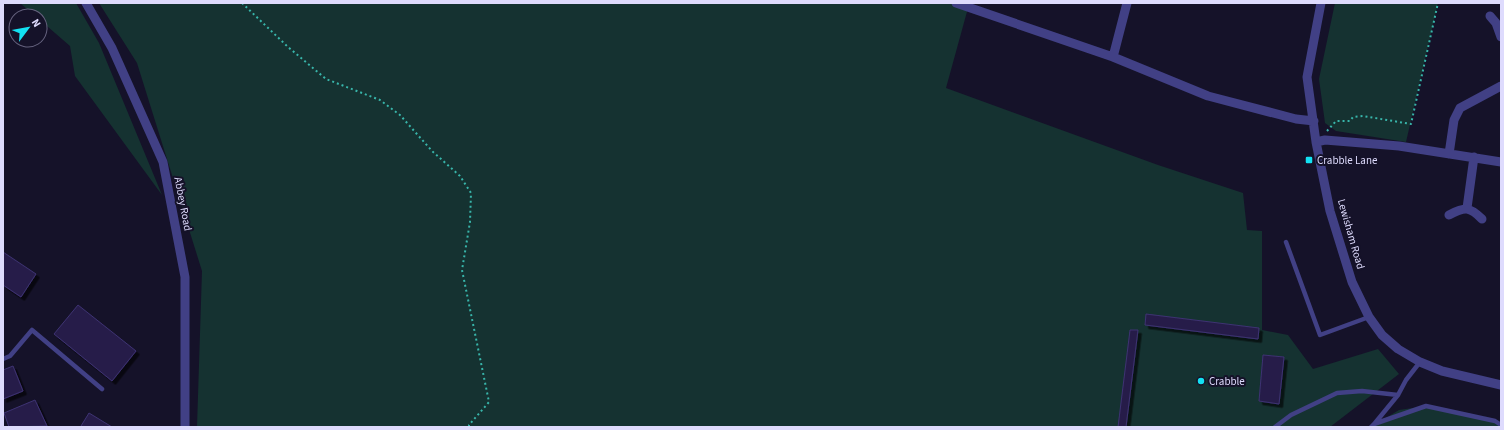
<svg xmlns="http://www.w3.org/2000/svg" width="1504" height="430" font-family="'Source Sans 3',sans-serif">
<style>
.green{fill:#153231}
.building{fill:#261f48;stroke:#3e3273;filter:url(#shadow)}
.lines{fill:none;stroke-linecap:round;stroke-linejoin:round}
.path{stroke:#38b5aa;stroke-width:2;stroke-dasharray:2 3;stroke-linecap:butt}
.service{stroke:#414085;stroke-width:4.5}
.minor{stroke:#414085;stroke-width:9}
.poi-dot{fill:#13e1f2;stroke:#151229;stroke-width:1.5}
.labels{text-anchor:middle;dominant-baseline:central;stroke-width:4;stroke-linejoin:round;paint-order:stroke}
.poi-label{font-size:11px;fill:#dedbfd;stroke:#151229;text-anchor:start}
.street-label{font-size:11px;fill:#dedbfd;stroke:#151229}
</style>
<defs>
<filter id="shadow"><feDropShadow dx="3.5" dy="3.5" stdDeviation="0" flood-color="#0009"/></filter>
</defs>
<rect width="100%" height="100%" fill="#151229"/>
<path class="green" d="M 20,3 L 76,3 L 99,43 L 162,195 L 75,76 L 70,46 L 40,20 L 40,16 L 35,16 Z
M 99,3 L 956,3 L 968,8 L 946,88 L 1158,165 L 1243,193 L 1247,230 L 1262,231 L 1262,330 L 1288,335 L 1313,369 L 1378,349 L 1399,374 L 1330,427 L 197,427 L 202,271 L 137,63 Z
M 1335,3 L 1438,3 L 1406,142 L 1336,131 L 1325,123 L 1319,79 Z
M 1426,406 L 1495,421 L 1501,427 L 1371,427 L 1399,410 Z"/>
<path class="building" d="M 3,252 L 36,274 L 21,297 L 3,285 Z
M 78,305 L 136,351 L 112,381 L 54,334 Z
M 1146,314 L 1259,328 L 1258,339 L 1145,325 Z
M 1130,330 L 1138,330 L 1126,427 L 1118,427 Z
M 1263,355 L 1284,357 L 1279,404 L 1259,401 Z
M 13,366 L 23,391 L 3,399 L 3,370 Z
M 35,400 L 47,426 L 9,427 L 4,413 Z
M 89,413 L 112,427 L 81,427 L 81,426 Z"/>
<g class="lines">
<path class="path" d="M 242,3 L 288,47 L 326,79 L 380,100 L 400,115 L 432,151 L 460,176 L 471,193 L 470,222 L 462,270 L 489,402 L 469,425 L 469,427
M 1327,131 L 1336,121 L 1350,121 L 1353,117 L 1363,116 L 1411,124 L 1438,3"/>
<path class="service" d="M 1286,242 L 1320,335 L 1369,317
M 3,359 L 10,356 L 32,330 L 102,389
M 1375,423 L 1398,395
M 1275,427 L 1291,415 L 1337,393 L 1362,391 L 1398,395 L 1406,380 L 1420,362
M 1371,427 L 1374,424 L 1426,406 L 1495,421 L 1501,425"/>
<path class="minor" d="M 86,3 L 112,48 L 163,162 L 185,277 L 185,427
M 956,3 L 1113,57 L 1208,96 L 1296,119 L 1314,121
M 1321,3 L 1307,77 L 1316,142 L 1330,211 L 1352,282 L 1369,317 L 1382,335 L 1398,349 L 1420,362 L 1442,371 L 1501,385
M 1490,16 L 1496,23 L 1501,37
M 1113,57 L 1127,3
M 1316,142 L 1325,140 L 1399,146 L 1501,162
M 1449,154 L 1454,120 L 1460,108 L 1501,86
M 1467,208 L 1474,157
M 1449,215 C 1465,207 1469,206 1482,219"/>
</g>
<g class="poi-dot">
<rect x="1305" y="156" width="8" height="8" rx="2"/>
<circle cx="1201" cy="381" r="4"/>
</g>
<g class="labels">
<g class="poi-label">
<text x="1317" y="160">Crabble Lane</text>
<text x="1209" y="381">Crabble</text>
</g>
<g class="street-label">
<text transform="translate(183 204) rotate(79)">Abbey Road</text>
<text transform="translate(1351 234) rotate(74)">Lewisham Road</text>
</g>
</g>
<rect width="1504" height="430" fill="none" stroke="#dedbfd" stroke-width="8"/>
<g transform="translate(28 28) rotate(58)"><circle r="19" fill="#151229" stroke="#65627e"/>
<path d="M0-3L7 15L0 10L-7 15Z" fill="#13e1f2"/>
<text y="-6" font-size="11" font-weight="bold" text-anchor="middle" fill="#dedbfd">N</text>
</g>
</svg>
